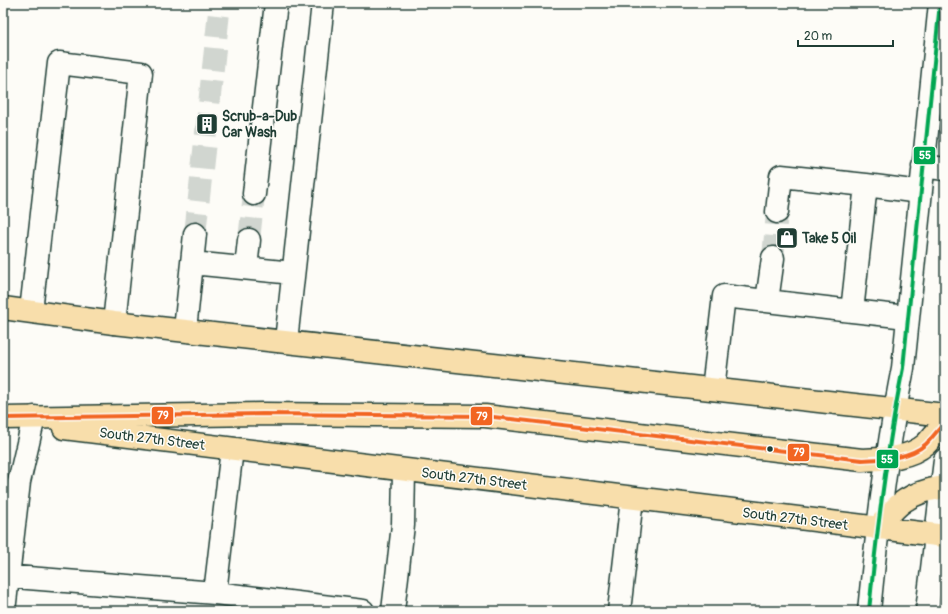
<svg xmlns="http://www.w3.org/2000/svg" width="948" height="614" font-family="Pangolin,sans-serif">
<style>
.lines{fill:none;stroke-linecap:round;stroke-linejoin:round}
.minor-tunnel{stroke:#d1d6d0;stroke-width:22;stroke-dasharray:22 11;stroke-linecap:butt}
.minor-casing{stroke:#1f3d34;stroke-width:25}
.major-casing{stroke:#1f3d34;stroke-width:25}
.minor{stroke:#fdfcf7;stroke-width:22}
.major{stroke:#f8deab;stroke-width:22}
.bus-1-casing{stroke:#fdfcf7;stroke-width:7}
.bus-2-casing{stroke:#fdfcf7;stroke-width:7}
.bus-1{stroke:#f26522;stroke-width:4}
.bus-2{stroke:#00a651;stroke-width:4}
.bus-dot{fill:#1f3d34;stroke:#fdfcf7;stroke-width:1.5}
.labels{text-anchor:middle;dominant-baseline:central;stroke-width:3;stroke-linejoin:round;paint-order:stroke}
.poi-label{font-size:14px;font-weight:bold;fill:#1f3d34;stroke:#fdfcf7;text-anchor:start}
.street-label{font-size:14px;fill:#1f3d34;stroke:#fdfcf7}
.line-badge{stroke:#fdfcf7;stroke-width:1.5}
.badge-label{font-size:11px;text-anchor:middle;font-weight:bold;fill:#fff}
</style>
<rect width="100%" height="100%" fill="#fdfcf7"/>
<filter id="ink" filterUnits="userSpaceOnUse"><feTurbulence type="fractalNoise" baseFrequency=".025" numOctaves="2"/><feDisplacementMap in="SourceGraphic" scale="8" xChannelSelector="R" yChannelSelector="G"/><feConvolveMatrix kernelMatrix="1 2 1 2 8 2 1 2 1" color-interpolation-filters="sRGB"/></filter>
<g filter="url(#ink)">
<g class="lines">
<path class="minor-tunnel" d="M 195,234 L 220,3
M 249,240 L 254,194
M 773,258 L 777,212"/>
<g class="minor-casing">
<path id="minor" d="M 923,166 L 945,169
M 254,194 L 276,3
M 777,212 L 781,176 L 866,185
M 192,263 L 293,273
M 246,268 L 249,240
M 767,301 L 773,258
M 31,311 L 59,63 L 141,73 L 114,323
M 852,311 L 907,317
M 185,330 L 195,234
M 286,341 L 323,3
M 713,389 L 724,296 L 852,311 L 866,185 L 920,192
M 232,449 L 215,593 L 363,611
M 3,576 L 215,593
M 4,611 L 19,482 L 34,417
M 393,611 L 403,525 L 404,471
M 619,611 L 632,499
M 869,611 C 877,529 887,448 903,368 L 940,3
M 927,611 L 945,460"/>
</g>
<g class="major-casing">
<path id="major" d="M 3,308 L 114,323 L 945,415
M 3,418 L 263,414 L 485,416 L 862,460 C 883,459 909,459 926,444 C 933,437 938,429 945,423
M 64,428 L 945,536
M 877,529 C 894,508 903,497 929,490 C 935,489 940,487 945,488"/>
</g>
<use href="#minor" class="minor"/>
<use href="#major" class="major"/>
<g class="bus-1-casing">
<path id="bus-1" d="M 3,418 L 263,414 L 485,416 L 862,460 C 883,459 909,459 926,444 C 933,437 938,429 945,423"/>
</g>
<g class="bus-2-casing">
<path id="bus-2" d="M 869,611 C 877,529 887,448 903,368 L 940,3"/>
</g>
<use href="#bus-1" class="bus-1"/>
<use href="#bus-2" class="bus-2"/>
</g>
</g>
<defs>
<g id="building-square" transform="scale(1.15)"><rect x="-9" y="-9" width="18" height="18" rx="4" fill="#1f3d34" stroke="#fdfcf7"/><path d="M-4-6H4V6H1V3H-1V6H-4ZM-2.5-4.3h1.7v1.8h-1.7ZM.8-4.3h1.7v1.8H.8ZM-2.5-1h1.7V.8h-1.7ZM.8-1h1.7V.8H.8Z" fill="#fff"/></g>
<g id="shop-square" transform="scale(1.15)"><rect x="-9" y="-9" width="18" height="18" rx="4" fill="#1f3d34" stroke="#fdfcf7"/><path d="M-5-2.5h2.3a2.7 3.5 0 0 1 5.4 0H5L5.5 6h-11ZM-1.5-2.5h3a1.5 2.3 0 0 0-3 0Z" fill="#fff"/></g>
</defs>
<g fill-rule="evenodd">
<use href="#building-square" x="207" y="124"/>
<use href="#shop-square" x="787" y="238"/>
</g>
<circle class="bus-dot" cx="770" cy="449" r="3.5"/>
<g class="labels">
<g class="poi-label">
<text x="222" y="116">Scrub-a-Dub<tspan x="222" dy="16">Car Wash</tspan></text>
<text x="802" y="238">Take 5 Oil</text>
</g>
<g class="street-label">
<text transform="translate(152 439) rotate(7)">South 27th Street</text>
<text transform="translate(474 479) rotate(7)">South 27th Street</text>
<text transform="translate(795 519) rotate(7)">South 27th Street</text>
</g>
</g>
<g class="line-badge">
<rect x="913" y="146" width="23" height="19" rx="4" fill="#00a651"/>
<rect x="151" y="406" width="23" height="19" rx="4" fill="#f26522"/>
<rect x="470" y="406" width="23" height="20" rx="4" fill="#f26522"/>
<rect x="787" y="443" width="23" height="19" rx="4" fill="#f26522"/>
<rect x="876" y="449" width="23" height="20" rx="4" fill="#00a651"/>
</g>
<g class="badge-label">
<text x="925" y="159">55</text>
<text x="163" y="419">79</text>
<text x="482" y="420">79</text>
<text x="799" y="456">79</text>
<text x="887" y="463">55</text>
</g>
<rect width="948" height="614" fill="none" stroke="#fdfcf7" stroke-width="16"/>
<rect x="8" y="8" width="932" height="598" fill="none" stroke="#1f3d34" stroke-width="1.5" filter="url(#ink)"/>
<path d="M798 40v6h95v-6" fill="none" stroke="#1f3d34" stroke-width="2"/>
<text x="804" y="40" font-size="12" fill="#1f3d34" stroke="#fdfcf7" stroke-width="3" paint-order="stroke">20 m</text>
</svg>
